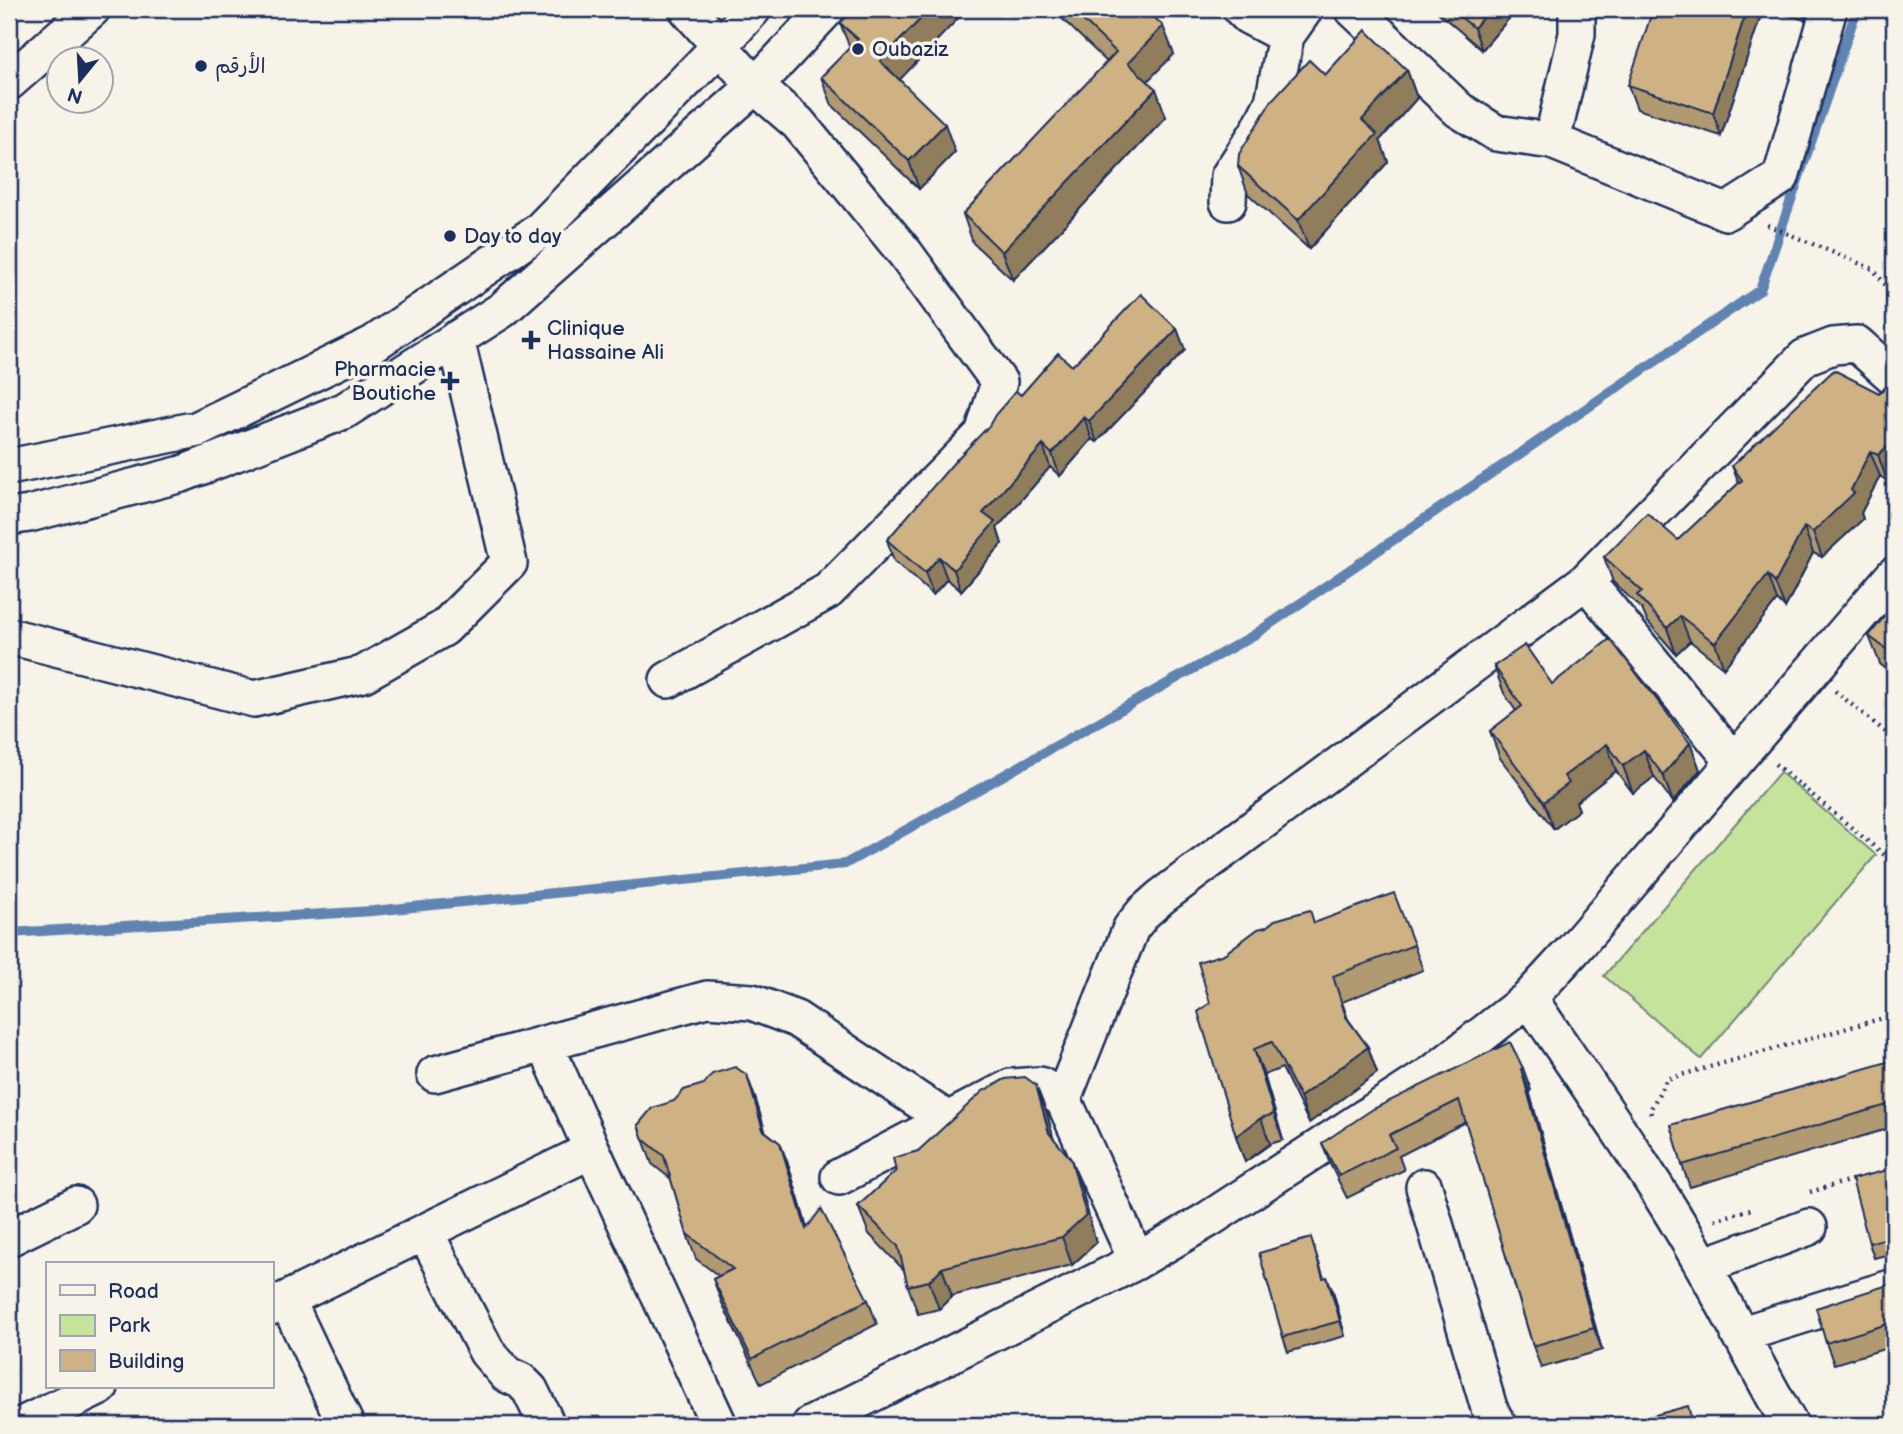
<svg xmlns="http://www.w3.org/2000/svg" width="1903" height="1434" font-family="'Balsamiq Sans','Playpen Sans Arabic',sans-serif">
<style>
.green{fill:#c5e39b;stroke:#70897c;stroke-width:2}
.lines{fill:none;stroke-linecap:round;stroke-linejoin:round}
.stream{stroke:#6184b2;stroke-width:10}
.minor-casing{stroke:#1b2f5e;stroke-width:40}
.path{stroke:#1b2f5e;stroke-width:4.5;stroke-dasharray:2 5;stroke-linecap:butt}
.minor{stroke:#f7f3e8;stroke-width:35}
.wall{fill:#b19971;stroke:#1b2f5e;stroke-width:2}
.shaded-wall{fill:#907d5c;stroke:#1b2f5e;stroke-width:2}
.building{fill:#ceb283;stroke:#1b2f5e;stroke-width:2}
.poi-dot{fill:#1b2f5e;stroke:#f7f3e8;stroke-width:2.5}
.labels{text-anchor:middle;dominant-baseline:central;stroke-width:7;stroke-linejoin:round;paint-order:stroke}
.poi-label{font-size:21px;fill:#1b2f5e;stroke:#f7f3e8;text-anchor:start}
</style>
<rect width="100%" height="100%" fill="#f7f3e8"/>
<filter id="ink" filterUnits="userSpaceOnUse"><feTurbulence type="fractalNoise" baseFrequency=".0143" numOctaves="2"/><feDisplacementMap in="SourceGraphic" scale="14" xChannelSelector="R" yChannelSelector="G"/><feConvolveMatrix kernelMatrix="1 2 1 2 8 2 1 2 1" color-interpolation-filters="sRGB"/></filter>
<g filter="url(#ink)">
<path class="green" d="M 1780,772 L 1876,855 L 1701,1059 L 1604,976 Z"/>
<g class="lines">
<path class="stream" d="M 9,933 L 373,911 L 845,864 L 1254,635 L 1760,290 L 1857,9"/>
<g class="minor-casing">
<path id="minor" d="M 1241,9 L 1248,16 L 1286,36
M 1353,9 L 1459,110 L 1496,133 L 1552,141 L 1726,212 L 1781,177 L 1829,9
M 9,82 L 92,9
M 1552,141 L 1577,34 L 1577,9
M 1228,202 L 1229,176 L 1259,130 L 1273,102 L 1286,36 L 1305,9
M 9,467 L 198,429 L 373,344 L 539,231 L 719,47 L 753,9
M 9,517 L 29,514 L 182,474 L 344,411 L 502,310 L 755,86 L 827,9
M 1586,581 L 1734,762
M 9,636 L 254,699 L 363,674 L 444,628 L 509,563 L 456,339
M 668,680 L 828,591 L 983,434 L 999,382 L 905,253 L 798,123 L 755,86 L 687,9
M 1529,998 C 1588,1086 1651,1173 1703,1266 C 1733,1319 1760,1373 1790,1425
M 545,1044 L 592,1150
M 435,1074 L 707,999 L 752,1002 L 796,1019 L 948,1120
M 1063,1099 L 1131,928 L 1144,912 L 1161,897 L 1586,581 L 1805,357 L 1833,346 L 1857,344 L 1894,377
M 839,1177 L 1011,1087 L 1040,1085 L 1063,1099 L 1137,1261
M 1424,1187 L 1489,1408 L 1498,1425
M 425,1232 L 487,1352 L 506,1374 L 521,1381 L 530,1390 L 547,1425
M 9,1238 L 76,1205
M 1703,1266 L 1809,1227
M 287,1300 L 346,1425
M 271,1307 L 592,1150 L 719,1425
M 1739,1335 L 1894,1287
M 22,1425 L 100,1387
M 810,1425 L 1137,1261 L 1209,1219 L 1433,1073 L 1529,998 L 1574,949 L 1894,575"/>
</g>
<path class="path" d="M 1767,225 L 1873,269 L 1894,296
M 1835,691 L 1894,739
M 1775,764 L 1894,863
M 1894,865 L 1886,926 L 1894,929
M 1651,1114 L 1650,1110 L 1667,1079 L 1894,1015
M 1884,1171 L 1894,1168
M 1810,1192 L 1855,1179
M 1715,1220 L 1751,1209"/>
<use href="#minor" class="minor"/>
</g>
<path class="wall" d="M 1052,9 L 1146,9 L 1174,54 L 1147,81 L 1166,117 L 1013,280 L 973,243 L 963,214 L 1107,62 Z
M 1434,9 L 1517,9 L 1482,50 Z
M 1763,9 L 1721,136 L 1637,109 L 1628,85 Z
M 1767,9 L 1808,9 L 1805,20 Z
M 840,23 L 900,80 L 955,152 L 919,189 L 832,105 L 821,77 L 850,48 Z
M 1407,70 L 1417,98 L 1380,140 L 1388,162 L 1309,249 L 1248,194 L 1238,166 L 1325,75 Z
M 1177,329 L 1185,350 L 1097,442 L 1092,439 L 1060,476 L 1050,467 L 997,528 L 1002,544 L 961,591 L 947,579 L 933,595 L 894,561 L 887,540 L 1021,395 L 1072,366 Z
M 1894,379 L 1894,474 L 1887,481 L 1880,476 L 1861,513 L 1863,519 L 1822,557 L 1813,553 L 1785,608 L 1777,600 L 1724,668 L 1690,641 L 1676,654 L 1647,621 L 1642,609 L 1613,582 L 1604,557 L 1678,540 L 1739,483 L 1732,466 L 1879,393 Z
M 1894,604 L 1894,676 L 1880,664 L 1869,636 Z
M 1494,666 L 1552,684 L 1690,743 L 1700,770 L 1673,802 L 1654,777 L 1633,793 L 1616,771 L 1576,802 L 1579,810 L 1554,829 L 1500,758 L 1490,731 L 1516,711 L 1504,693 Z
M 1315,923 L 1414,945 L 1423,970 L 1342,1002 L 1348,1019 L 1368,1047 L 1377,1073 L 1309,1123 L 1282,1068 L 1264,1075 L 1283,1140 L 1270,1144 L 1245,1162 L 1236,1136 L 1210,1003 L 1224,954 Z
M 1894,1060 L 1894,1127 L 1690,1187 L 1682,1165 Z
M 1523,1068 L 1531,1090 L 1529,1091 L 1602,1350 L 1541,1368 L 1533,1346 L 1466,1122 L 1399,1156 L 1404,1170 L 1347,1198 L 1330,1164 L 1322,1143 Z
M 747,1075 L 765,1131 L 780,1143 L 789,1167 L 807,1228 L 868,1300 L 877,1324 L 761,1384 L 722,1303 L 713,1279 L 719,1276 L 696,1259 L 687,1234 L 671,1179 L 652,1164 L 638,1125 L 674,1101 Z
M 1047,1113 L 1053,1138 L 1081,1187 L 1096,1243 L 1072,1265 L 952,1296 L 939,1309 L 918,1314 L 908,1286 L 904,1270 L 869,1234 L 858,1206 L 918,1151 Z
M 1888,1170 L 1894,1186 L 1894,1253 L 1874,1258 L 1869,1243 Z
M 1311,1238 L 1324,1278 L 1333,1291 L 1345,1336 L 1288,1352 L 1283,1337 Z
M 1894,1283 L 1894,1346 L 1834,1364 L 1826,1343 Z"/>
<path class="shaded-wall" d="M 930,9 L 967,9 L 890,90 L 880,61 Z
M 1490,9 L 1517,9 L 1482,50 L 1474,28 Z
M 1747,9 L 1763,9 L 1721,136 L 1713,113 Z
M 1801,9 L 1808,9 L 1805,20 Z
M 1163,26 L 1174,54 L 1138,91 L 1128,63 Z
M 1407,70 L 1417,98 L 1380,140 L 1388,162 L 1309,249 L 1298,220 L 1362,120 Z
M 1156,89 L 1166,117 L 1013,280 L 1002,252 Z
M 945,124 L 955,152 L 919,189 L 909,161 Z
M 1177,329 L 1185,350 L 1097,442 L 1089,421 Z
M 1084,417 L 1092,439 L 1060,476 L 1052,454 Z
M 1893,441 L 1894,474 L 1887,481 L 1878,455 Z
M 1043,445 L 1050,467 L 997,528 L 1002,544 L 961,591 L 954,570 L 983,513 Z
M 1870,451 L 1880,476 L 1861,513 L 1863,519 L 1822,557 L 1813,532 L 1851,490 Z
M 1804,527 L 1813,553 L 1785,608 L 1775,583 Z
M 939,557 L 947,579 L 933,595 L 925,573 Z
M 1768,575 L 1777,600 L 1724,668 L 1715,643 Z
M 1680,616 L 1690,641 L 1676,654 L 1667,628 Z
M 1690,743 L 1700,770 L 1673,802 L 1663,775 Z
M 1607,744 L 1616,771 L 1576,802 L 1579,810 L 1554,829 L 1544,802 L 1564,776 Z
M 1644,750 L 1654,777 L 1633,793 L 1623,766 Z
M 1368,1047 L 1377,1073 L 1309,1123 L 1300,1097 Z
M 1254,1049 L 1264,1075 L 1283,1140 L 1274,1114 Z
M 1521,1069 L 1529,1091 L 1602,1350 L 1594,1328 Z
M 747,1075 L 756,1100 L 772,1154 L 763,1130 Z
M 1036,1085 L 1047,1113 L 1059,1161 L 1049,1133 Z
M 1261,1118 L 1270,1144 L 1245,1162 L 1236,1136 Z
M 780,1143 L 789,1167 L 815,1254 L 806,1229 Z
M 1071,1159 L 1081,1187 L 1096,1243 L 1072,1265 L 1062,1237 Z
M 942,1268 L 952,1296 L 939,1309 L 929,1281 Z
M 1327,1277 L 1333,1291 L 1345,1336 L 1340,1321 Z"/>
<path class="building" d="M 854,9 L 930,9 L 880,61 L 945,124 L 909,161 L 821,77 L 858,39 L 840,23 Z
M 1071,9 L 1146,9 L 1163,26 L 1128,63 L 1156,89 L 1002,252 L 963,214 L 1116,52 Z
M 1451,9 L 1490,9 L 1474,28 Z
M 1653,9 L 1747,9 L 1713,113 L 1628,85 Z
M 1366,30 L 1407,70 L 1362,120 L 1377,134 L 1298,220 L 1238,166 L 1239,154 L 1272,100 L 1309,60 L 1325,75 Z
M 1141,294 L 1177,329 L 1089,421 L 1084,417 L 1052,454 L 1043,445 L 983,513 L 995,522 L 954,570 L 939,557 L 925,573 L 887,540 L 956,460 L 989,426 L 995,415 L 1016,391 L 1021,395 L 1058,353 L 1072,366 Z
M 1834,370 L 1879,393 L 1894,379 L 1894,442 L 1893,441 L 1878,455 L 1870,451 L 1851,490 L 1854,493 L 1813,532 L 1804,527 L 1775,583 L 1768,575 L 1715,643 L 1680,616 L 1667,628 L 1637,595 L 1642,591 L 1604,557 L 1647,513 L 1678,540 L 1742,480 L 1732,466 Z
M 1894,604 L 1894,655 L 1869,636 Z
M 1610,639 L 1690,743 L 1663,775 L 1644,750 L 1623,766 L 1607,744 L 1564,776 L 1569,783 L 1544,802 L 1490,731 L 1522,706 L 1494,666 L 1525,645 L 1552,684 Z
M 1394,893 L 1414,945 L 1333,976 L 1346,1017 L 1368,1047 L 1300,1097 L 1272,1042 L 1254,1049 L 1274,1114 L 1261,1118 L 1236,1136 L 1198,1012 L 1210,1003 L 1198,962 L 1224,954 L 1258,929 L 1266,927 L 1275,920 L 1310,910 L 1314,923 Z
M 1510,1042 L 1523,1068 L 1521,1069 L 1594,1328 L 1533,1346 L 1459,1100 L 1389,1135 L 1396,1148 L 1339,1176 L 1322,1143 L 1373,1109 Z
M 1894,1060 L 1894,1103 L 1682,1165 L 1671,1125 Z
M 735,1067 L 747,1075 L 763,1130 L 780,1143 L 806,1229 L 821,1209 L 868,1300 L 752,1359 L 713,1279 L 733,1269 L 687,1234 L 664,1156 L 643,1139 L 638,1125 L 652,1108 L 674,1101 L 684,1090 L 704,1084 L 712,1074 Z
M 1025,1077 L 1036,1085 L 1049,1133 L 1071,1159 L 1086,1215 L 1062,1237 L 942,1268 L 929,1281 L 908,1286 L 898,1246 L 858,1206 L 896,1171 L 893,1158 L 918,1151 L 983,1091 L 1005,1079 Z
M 1888,1170 L 1894,1191 L 1894,1236 L 1869,1243 L 1852,1179 Z
M 1311,1238 L 1323,1278 L 1327,1277 L 1340,1321 L 1283,1337 L 1259,1253 Z
M 1894,1283 L 1894,1322 L 1826,1343 L 1816,1308 Z
M 1688,1406 L 1693,1425 L 1619,1425 Z"/>
</g>
<g class="poi-dot">
<circle cx="858" cy="49" r="7"/>
<circle cx="201" cy="66" r="7"/>
<circle cx="450" cy="236" r="7"/>
<path d="M527.5 329.5h7v7h7v7h-7v7h-7v-7h-7v-7h7z"/>
<path d="M446.5 370.5h7v7h7v7h-7v7h-7v-7h-7v-7h7z"/>
</g>
<g class="labels">
<g class="poi-label">
<text x="872" y="49">Oubaziz</text>
<text x="215" y="66">الأرقم</text>
<text x="464" y="236">Day to day</text>
<text x="547" y="328">Clinique<tspan x="547" dy="24">Hassaine Ali</tspan></text>
<text x="436" y="369" text-anchor="end">Pharmacie<tspan x="436" dy="24">Boutiche</tspan></text>
</g>
</g>
<rect width="1903" height="1434" fill="none" stroke="#f7f3e8" stroke-width="35"/>
<rect x="18" y="18" width="1868" height="1399" fill="none" stroke="#1b2f5e" stroke-width="2.5" filter="url(#ink)"/>
<rect x="46" y="1262" width="228" height="126" fill="#f7f3e8" stroke="#9fa5b1" stroke-width="2"/>
<rect x="60" y="1285" width="35" height="10" fill="#f7f3e8" stroke="#9fa5b1" stroke-width="2"/>
<text x="108" y="1298" font-size="21" fill="#1b2f5e">Road</text>
<rect x="60" y="1315" width="35" height="21" fill="#c5e39b" stroke="#9fa5b1" stroke-width="2"/>
<text x="108" y="1332" font-size="21" fill="#1b2f5e">Park</text>
<rect x="60" y="1350" width="35" height="21" fill="#ceb283" stroke="#9fa5b1" stroke-width="2"/>
<text x="108" y="1368" font-size="21" fill="#1b2f5e">Building</text>
<g transform="translate(80 80) rotate(198)"><circle r="33" fill="#f7f3e8" stroke="#9fa5b1" stroke-width="2"/>
<path d="M0-5L12 26L0 18L-12 26Z" fill="#1b2f5e"/>
<text y="-10" font-size="19" font-weight="bold" text-anchor="middle" fill="#1b2f5e">N</text>
</g>
</svg>
